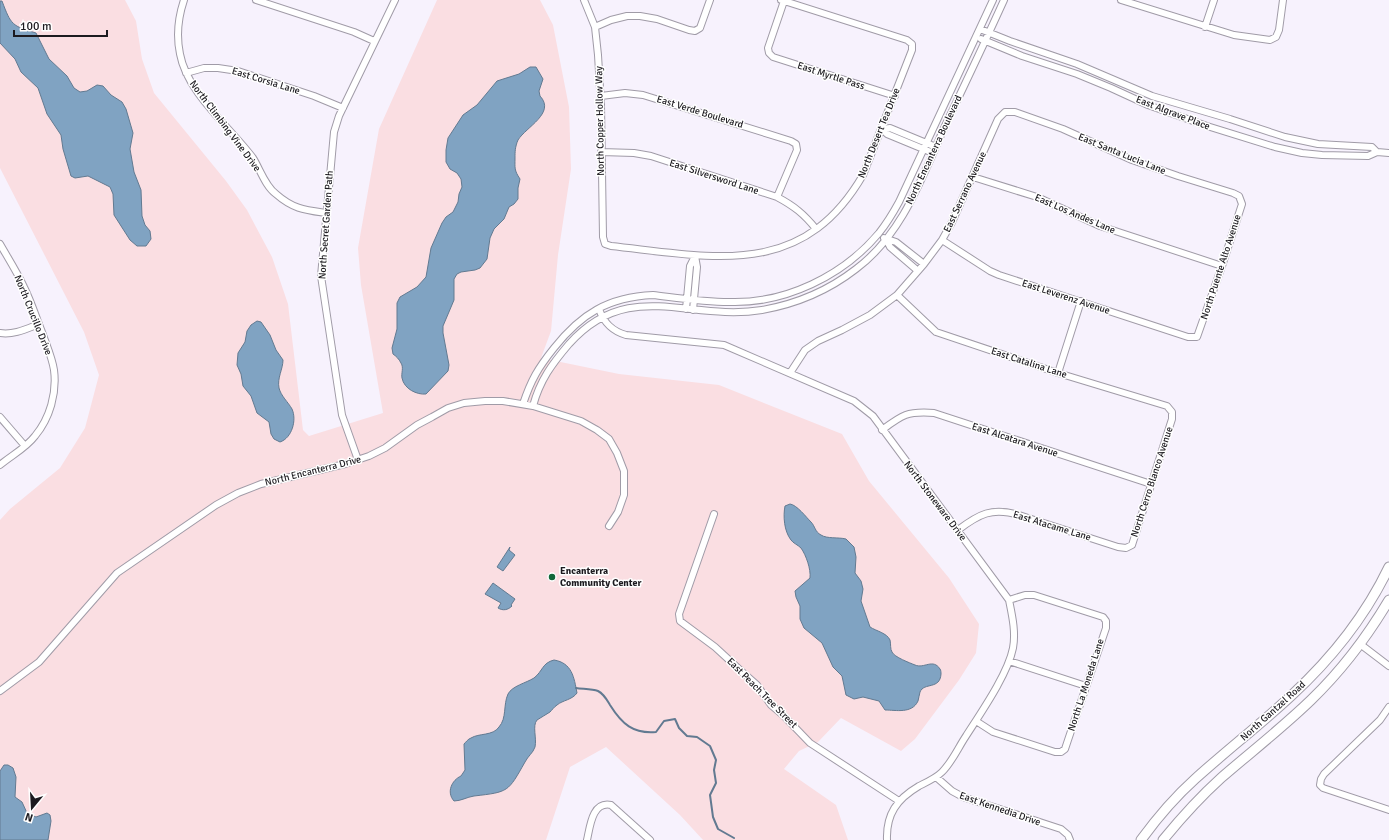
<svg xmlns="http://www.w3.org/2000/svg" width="1389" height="840" font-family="Signika,sans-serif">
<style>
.green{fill:#fadee2}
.water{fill:#80a3c2;stroke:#627a91}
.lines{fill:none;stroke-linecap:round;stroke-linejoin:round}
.stream{stroke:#627a91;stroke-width:2}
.minor-casing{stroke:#a09ba7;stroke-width:8}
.primary-casing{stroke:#a09ba7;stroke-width:11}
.minor{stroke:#fff;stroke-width:6}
.primary{stroke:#fff;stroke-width:9}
.poi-dot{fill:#106739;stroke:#fff;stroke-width:1.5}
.labels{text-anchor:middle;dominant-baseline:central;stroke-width:3;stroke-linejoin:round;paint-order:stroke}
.street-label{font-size:10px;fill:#1c1a1f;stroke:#fff}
.poi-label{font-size:10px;font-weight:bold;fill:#1c1a1f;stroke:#fff;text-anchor:start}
</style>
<rect width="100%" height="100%" fill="#f7f2fd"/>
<path class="green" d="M 0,0 L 125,0 L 136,21 L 142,59 L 154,93 L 226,181 L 247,210 L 272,257 L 288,304 L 303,430 L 309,436 L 383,413 L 361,285 L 358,248 L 379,129 L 437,0 L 540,0 L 553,25 L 569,107 L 571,169 L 558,255 L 551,331 L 541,358 L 619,374 L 719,385 L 842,434 L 869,481 L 949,578 L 979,624 L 976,653 L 959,680 L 915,739 L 901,751 L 841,718 L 818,742 L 799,751 L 784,769 L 836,805 L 848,840 L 703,840 L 680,815 L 606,747 L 570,767 L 546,840 L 0,840 L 0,520 L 10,509 L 60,468 L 85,428 L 99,375 L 84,332 L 0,168 Z"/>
<path class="water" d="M 0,1 L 2,1 C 11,25 12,26 36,33 L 49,59 L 67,76 L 74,88 L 80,92 L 87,91 L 97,85 L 103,86 L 111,95 L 122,102 L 126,109 L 133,133 L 130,149 L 134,172 L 141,190 L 142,216 L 145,225 L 150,231 L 151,239 L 146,246 L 137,246 L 130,240 L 114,215 L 113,194 L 110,187 L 88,176 L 75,178 L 71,176 L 63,149 L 61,135 L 47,114 L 38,88 L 21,72 L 15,59 L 0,43 Z
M 530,67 L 536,67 L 543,79 L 539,91 L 540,96 C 556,113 526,127 518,140 C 515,147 515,152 515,158 C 515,168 514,170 520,179 L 518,188 L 518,199 L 514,204 L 509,207 L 504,219 L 494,229 L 490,238 L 487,259 L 480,268 L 475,270 L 461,272 L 457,274 L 454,279 L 454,300 L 443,326 L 443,333 L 449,365 L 448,371 L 426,394 C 417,395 404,389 402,378 C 401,373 404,368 401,363 C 399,359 396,356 393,354 L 392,348 L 397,329 L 397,303 L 400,297 L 417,287 L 426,277 L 431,248 L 442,223 L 446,217 L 453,212 L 458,202 L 459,194 L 462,187 L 461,179 L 457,173 L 450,169 L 446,162 L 446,150 L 448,138 L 463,115 L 477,105 L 497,81 L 519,74 Z
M 257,321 L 261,322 L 270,335 L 276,350 L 283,360 C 283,369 277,378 279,388 C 281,396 288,402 292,409 C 297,420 292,438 280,442 L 274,439 L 271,434 L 269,422 L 257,413 L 251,396 L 243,386 L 241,374 L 237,365 L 238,353 L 245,342 L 247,331 L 251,325 Z
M 790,504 C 797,505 806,517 811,522 C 815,526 815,532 821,535 C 827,539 838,537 846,539 L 854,547 L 856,557 L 855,573 L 861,581 L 863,589 L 861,601 L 870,627 C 876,631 887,633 890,640 C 891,644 890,649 892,652 C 894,657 910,663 915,665 C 924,669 933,658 940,669 C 941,670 941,673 941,674 C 940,690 924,682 920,692 C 919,695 919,698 918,701 C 912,714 896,710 885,710 L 879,701 L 863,697 L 854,699 L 846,695 L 842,676 L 833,667 L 822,643 L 804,628 L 800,619 L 800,606 L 796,597 L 795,591 L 810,578 C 811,569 806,555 801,548 C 798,545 793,543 791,540 C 784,531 783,516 785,506 Z
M 510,547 L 509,550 L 515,555 L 503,571 L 497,567 Z
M 493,583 L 515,599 L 511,605 L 512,606 C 508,610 503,611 498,608 L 501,603 L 485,594 Z
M 554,660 C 572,663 574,677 577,693 C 572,700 563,700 557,705 C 554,707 552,710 550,712 C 546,715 541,717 537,720 C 532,726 537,738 535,747 C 533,753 528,756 525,762 C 508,792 509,792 474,796 C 467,797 461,801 454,801 C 446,792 452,780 461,776 L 465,770 L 464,744 C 466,742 468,739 471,738 C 479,733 493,736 499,727 C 507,718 503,705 508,694 C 512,686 526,683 534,678 C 543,671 542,663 554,660 Z
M 4,765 L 8,765 L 13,768 L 16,777 L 15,797 L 22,802 L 27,813 L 36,817 L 47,813 L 50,815 L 51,821 L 48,840 L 0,840 L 0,771 Z"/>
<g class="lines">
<path class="stream" d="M 576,688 C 582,689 592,689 598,691 C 604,694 607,700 610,705 C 622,724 633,734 656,732 L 664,721 L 675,719 L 679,728 L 687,736 L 697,737 L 710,746 L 716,760 L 714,770 L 716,783 L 710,795 L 713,817 L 718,829 L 734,838"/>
<g class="minor-casing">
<path id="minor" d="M 184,0 C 178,18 176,35 180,54 C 187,93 230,127 253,158 C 260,169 265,186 276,194 C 293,209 305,210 326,213
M 256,0 L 354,32 L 374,41
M 584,0 L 595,27 L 598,55 L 601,105 L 603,237 L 605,244 L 611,246 C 713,257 802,280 863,175 L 912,50 L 912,44 L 907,40 L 781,0
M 1121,0 L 1234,35 L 1270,40 L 1276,37 L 1279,30 L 1283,0
M 784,1 L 768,48 L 769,53 L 773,57 L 895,96
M 595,27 L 611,20 L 627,16 L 640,16 L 657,19 L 689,30 L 695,31 L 700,28 L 710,0
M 1205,27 L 1214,0
M 980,29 L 1010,41 L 1077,64 L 1152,96 L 1230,119 L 1285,137 L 1318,144 L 1372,147 L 1377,152
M 981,39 L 1022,56 L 1077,74 L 1111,88 L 1148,105 L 1207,126 L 1275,147 L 1302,153 L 1322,155 L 1368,156 L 1377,152 L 1389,153
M 186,73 L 204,68 L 218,68 L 238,71 L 314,96 L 343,108
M 601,96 L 625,93 L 643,95 L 791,141 L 796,144 L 797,150 L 777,197
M 882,129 L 890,128 L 936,147
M 882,129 L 887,134 L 933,153
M 601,152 L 634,153 L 651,156 L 777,197 C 794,206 804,214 816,229
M 973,177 L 1037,197 L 1100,226 L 1222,266
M 884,238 L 896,242 L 924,264
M 886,239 L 890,247 L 918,271
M 0,244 C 8,258 17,272 24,287 C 31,301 36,317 42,332 C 46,344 52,357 54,370 C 57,393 50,418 35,436 C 26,448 12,455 0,465
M 897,295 L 936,332 L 1058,373 L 1167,406 L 1172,412 L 1172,419 L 1132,545 L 1126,548 L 1118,547 L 1019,515 C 992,507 979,514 958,530
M 599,309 C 604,323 612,331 626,335 L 724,345 L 854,401 L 873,416 L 1009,600 C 1012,615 1016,632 1013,648 C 1008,674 980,714 966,736 C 958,748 952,762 942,772 C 936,778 927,782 919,786 C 897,799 886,814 887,840
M 686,309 L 690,266 L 695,256
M 693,310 L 697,267 L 695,256
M 0,333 C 14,335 26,329 39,324
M 790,373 L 805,350 L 818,341 L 842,330 L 870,315 L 897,295 L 924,264 L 942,240 L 952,222 L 998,119 L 1005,112 L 1015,112 L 1063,129 L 1132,160 L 1178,176 L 1233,193 L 1239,196 L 1242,204 L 1222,266 L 1197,337 L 1188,337 L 999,275 L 990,271 L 942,240
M 1058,373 L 1081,301
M 523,404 C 531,380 538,368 554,348 C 581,314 608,297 653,295 C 678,298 704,302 729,302 C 785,304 843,276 879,233 C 887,223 893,213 899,202 L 993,0
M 533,406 C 540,380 552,364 569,344 C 629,277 688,322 762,310 C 796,304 829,290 856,269 C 903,234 922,177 945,126 C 965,84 985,42 1004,0
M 0,417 L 25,446
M 882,430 C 902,415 907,411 934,413 L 1151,484
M 358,460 L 342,415 L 321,276 L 334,132 L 339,116 L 395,0
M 714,514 L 679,614 L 680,621 L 715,647 L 740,670 L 757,685 L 771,705 L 784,716 L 810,743 L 899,801
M 1360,644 L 1389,666
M 1009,661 L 1086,686
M 0,691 L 39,662 L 117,573 L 216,505 L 238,493 L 261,484 L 345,464 L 369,456 L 385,448 L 417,425 L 432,417 L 448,408 L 464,403 L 485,401 L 503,401 L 533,406 L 581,421 L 597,430 L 609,439 L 617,453 L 624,471 L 624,495 L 618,512 L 609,526
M 1389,707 L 1380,720 L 1324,774 L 1321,779 L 1320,785 L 1323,788 L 1389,810
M 976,721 L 993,732 L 1055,752 L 1061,752 L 1065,749 L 1068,740 L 1106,628 L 1106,621 L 1103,617 L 1034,595 L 1025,595 L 1009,600
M 936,777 L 952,791 L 963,797 L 1061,829 L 1068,835 L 1070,840
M 587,840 C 590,827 592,801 611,805 L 650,840"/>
</g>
<g class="primary-casing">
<path id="primary" d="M 1141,840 C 1157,818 1175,797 1195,779 C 1227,750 1261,724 1292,695 C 1331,659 1366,615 1389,567
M 1163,840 C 1181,818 1200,797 1221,778 C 1251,752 1282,728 1311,700 C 1341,671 1367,637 1389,600"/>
</g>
<use href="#minor" class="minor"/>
<use href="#primary" class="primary"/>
</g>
<circle class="poi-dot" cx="552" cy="577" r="4"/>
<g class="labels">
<g class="street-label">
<text transform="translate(831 76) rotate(18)">East Myrtle Pass</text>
<text transform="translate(266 81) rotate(17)">East Corsia Lane</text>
<text transform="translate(700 112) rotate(17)">East Verde Boulevard</text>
<text transform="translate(1173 113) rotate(21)">East Algrave Place</text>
<text transform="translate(600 121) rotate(-91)">North Copper Hollow Way</text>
<text transform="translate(225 126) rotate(53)">North Climbing Vine Drive</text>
<text transform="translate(879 133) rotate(-68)">North Desert Tea Drive</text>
<text transform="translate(934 150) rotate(-65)">North Encanterra Boulevard</text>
<text transform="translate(1122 154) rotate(22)">East Santa Lucia Lane</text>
<text transform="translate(714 177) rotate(18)">East Silversword Lane</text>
<text transform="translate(965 192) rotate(-65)">East Serrano Avenue</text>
<text transform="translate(1075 214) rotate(23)">East Los Andes Lane</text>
<text transform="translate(326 225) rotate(-86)">North Secret Garden Path</text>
<text transform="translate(1221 267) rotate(-72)">North Puente Alto Avenue</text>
<text transform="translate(1066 297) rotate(18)">East Leverenz Avenue</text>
<text transform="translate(33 315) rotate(68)">North Crucillo Drive</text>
<text transform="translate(1029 363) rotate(18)">East Catalina Lane</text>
<text transform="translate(1015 440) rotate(18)">East Alcatara Avenue</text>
<text transform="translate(313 471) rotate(-14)">North Encanterra Drive</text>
<text transform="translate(1152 482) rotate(-72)">North Cerro Blanco Avenue</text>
<text transform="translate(935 501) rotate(53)">North Stoneware Drive</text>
<text transform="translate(1052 526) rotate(17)">East Atacame Lane</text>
<text transform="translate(1086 685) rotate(-72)">North La Moneda Lane</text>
<text transform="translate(762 693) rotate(45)">East Peach Tree Street</text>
<text transform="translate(1273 711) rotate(-42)">North Gantzel Road</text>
<text transform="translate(1000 809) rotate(19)">East Kennedia Drive</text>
</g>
<g class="poi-label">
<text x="560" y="571">Encanterra<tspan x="560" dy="12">Community Center</tspan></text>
</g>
</g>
<g transform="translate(32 808) rotate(198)" stroke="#ffffff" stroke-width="3" paint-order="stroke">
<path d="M0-3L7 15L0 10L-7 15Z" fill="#1c1a1f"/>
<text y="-6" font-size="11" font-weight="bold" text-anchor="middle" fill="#1c1a1f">N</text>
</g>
<path d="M14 30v6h93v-6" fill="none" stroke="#1c1a1f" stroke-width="2"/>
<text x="20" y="30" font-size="12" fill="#1c1a1f" stroke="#ffffff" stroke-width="3" paint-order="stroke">100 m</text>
</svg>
